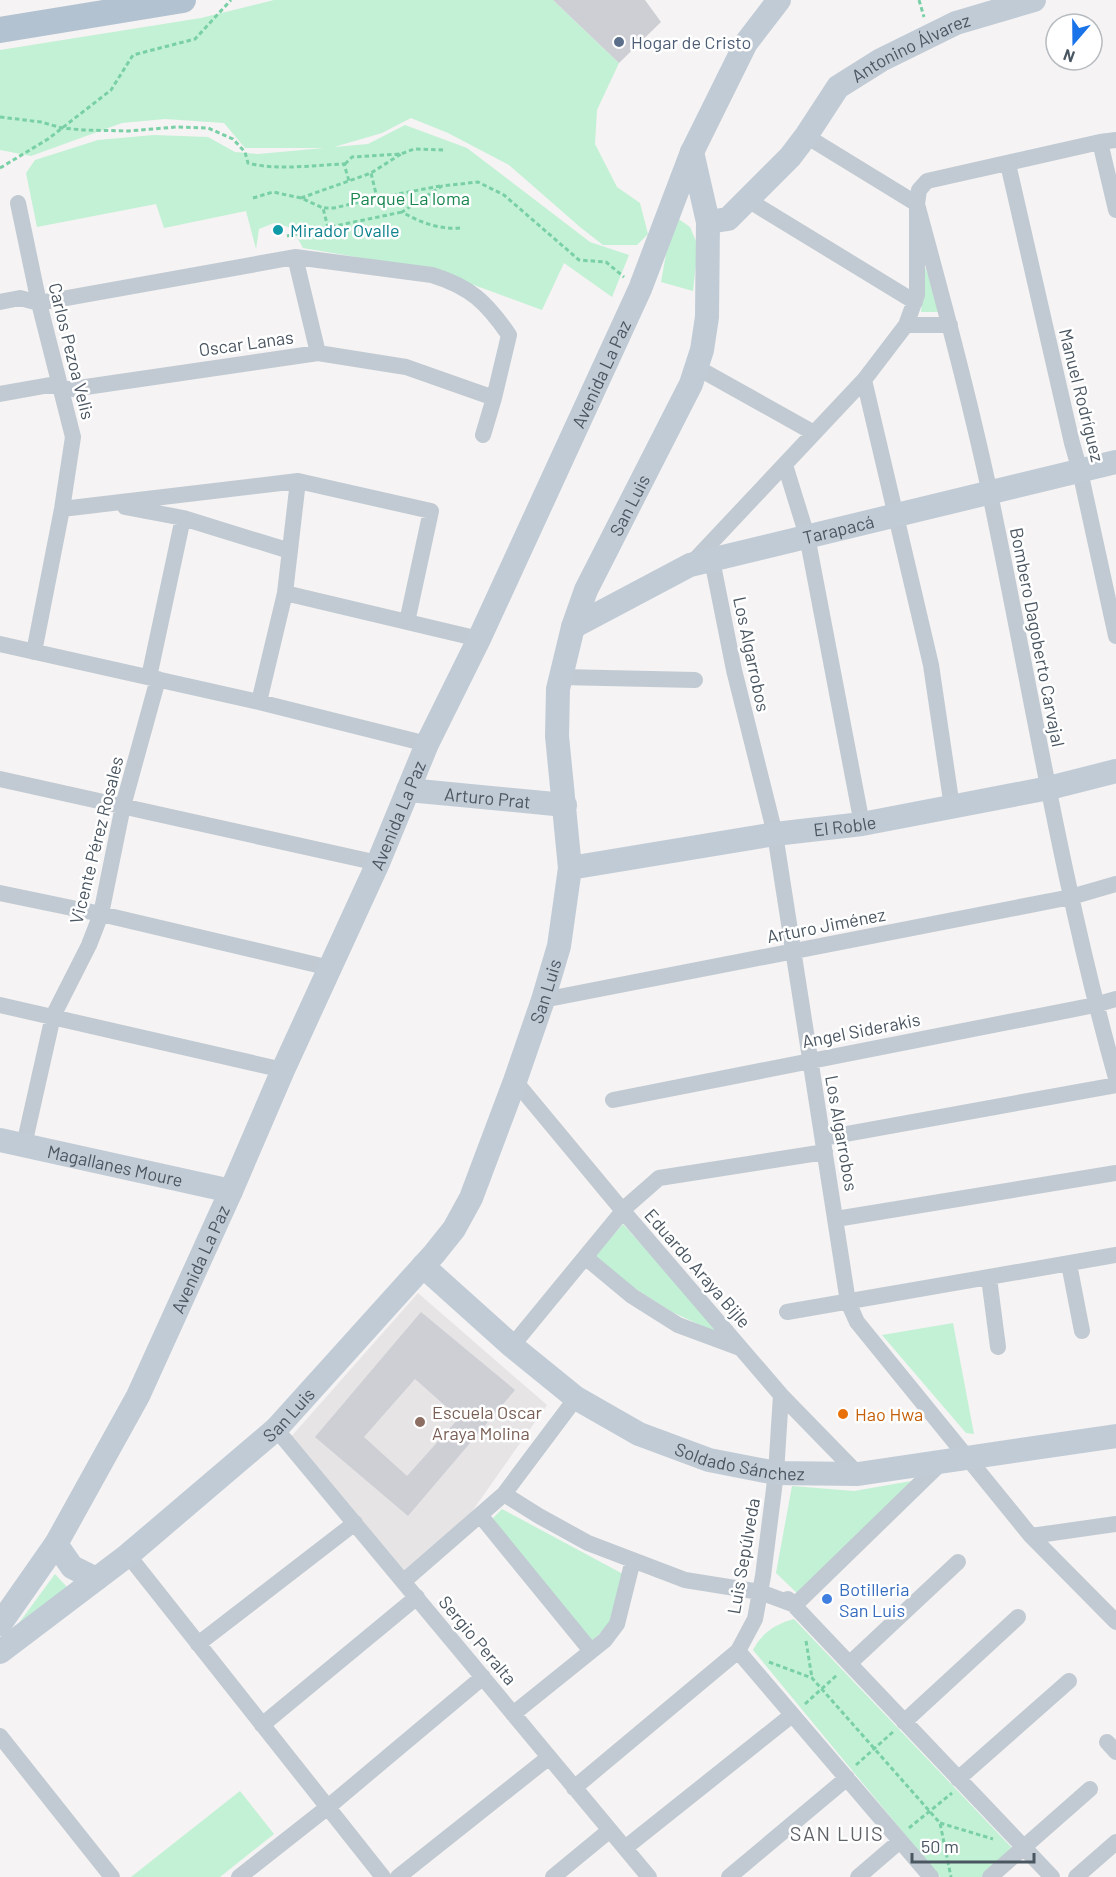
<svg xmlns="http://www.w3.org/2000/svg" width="1116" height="1877" font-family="Barlow,sans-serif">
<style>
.education{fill:#e6e4e5}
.green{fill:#c3f1d5}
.building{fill:#cdcfd5;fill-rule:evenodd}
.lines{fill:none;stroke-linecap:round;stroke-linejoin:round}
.path{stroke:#7ad0a6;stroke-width:3;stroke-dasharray:4.5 3;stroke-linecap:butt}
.street{stroke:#c1cad2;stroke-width:16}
.secondary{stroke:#c1cbd6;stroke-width:24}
.primary{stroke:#b3c2d1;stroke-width:26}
.service-dot{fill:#5c6f8a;stroke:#fff;stroke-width:2}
.culture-dot{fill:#0f9aa8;stroke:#fff;stroke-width:2}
.food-dot{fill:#e8710a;stroke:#fff;stroke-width:2}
.education-dot{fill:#8d6e63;stroke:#fff;stroke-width:2}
.shop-dot{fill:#3f7fe0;stroke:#fff;stroke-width:2}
.labels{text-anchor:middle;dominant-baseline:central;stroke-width:5;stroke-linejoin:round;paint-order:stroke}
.service-label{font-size:18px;fill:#4e5e75;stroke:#fff;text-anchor:start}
.street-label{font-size:18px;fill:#4a5661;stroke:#fff}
.park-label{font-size:18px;fill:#17864f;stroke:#fff}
.culture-label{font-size:18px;fill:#0d838f;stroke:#fff;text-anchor:start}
.education-label{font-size:18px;fill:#785e54;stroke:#fff;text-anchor:start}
.food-label{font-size:18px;fill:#c56008;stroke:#fff;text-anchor:start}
.shop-label{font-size:18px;fill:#366cbe;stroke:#fff;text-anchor:start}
.neighbourhood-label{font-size:20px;letter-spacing:1.5px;fill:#5f6368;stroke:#fff}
</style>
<rect width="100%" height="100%" fill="#f5f3f3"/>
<path class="education" d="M 418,1293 L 547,1405 L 466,1520 L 404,1575 L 290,1438 Z"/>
<path class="green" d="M 274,0 L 553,0 L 619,63 L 597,110 L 595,144 L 617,187 L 640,203 L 648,234 L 637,245 L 603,245 L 580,227 L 509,165 L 448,133 L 411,118 L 382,133 L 334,147 L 368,144 L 405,125 L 467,148 L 590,242 L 629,255 L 612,297 L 564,263 L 542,310 L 433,270 L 303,248 L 292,228 L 274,223 L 259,229 L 256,249 L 246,211 L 164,228 L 156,204 L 37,227 L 26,173 L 35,160 L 98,140 L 154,135 L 208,137 L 235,152 L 258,154 L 324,148 L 245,148 L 224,123 L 165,119 L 122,123 L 31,156 L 0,150 L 0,50 L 201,18 Z
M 677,218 L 690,227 L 698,246 L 693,291 L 661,282 L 666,254 Z
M 925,267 L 937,299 L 939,312 L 921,312 Z
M 623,1224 L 724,1336 L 672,1312 L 620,1279 L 593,1258 Z
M 953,1323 L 974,1434 L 966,1433 L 882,1335 Z
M 917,1480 L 797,1593 L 776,1573 L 792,1486 L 854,1491 Z
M 502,1509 L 623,1574 L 608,1627 L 591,1641 L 492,1519 Z
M 55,1574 L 67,1587 L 5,1642 Z
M 794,1619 L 1014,1850 L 982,1877 L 940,1877 L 753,1650 C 762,1633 775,1624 794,1619 Z
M 240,1791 L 274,1834 L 220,1877 L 131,1877 Z"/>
<path class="building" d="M 553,0 L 645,0 L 661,22 L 619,63 Z
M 421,1312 L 515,1390 L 408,1516 L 315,1437 ZM 415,1379 L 459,1418 L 407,1476 L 364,1437 Z"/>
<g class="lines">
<path class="path" d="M 919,0 L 924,17
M 0,117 L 41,122 L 62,128 L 83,130 L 129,131 L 176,127 L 208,128 L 233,139 L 245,152 L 248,163 C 278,171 313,165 344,164 L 349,181
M 345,164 L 352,157 L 401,154 L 414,149 L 444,150
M 0,168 L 48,139 L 111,90 L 133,55 L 195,39 L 231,0
M 253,198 L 273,192 L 301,198 L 323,208 L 328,228
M 301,198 L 371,173 L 401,154
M 377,198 L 440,186
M 324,208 L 334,208 L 377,198 L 371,173
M 460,228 C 440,230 419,222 402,212 L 442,186 L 478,182 L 504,195 L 579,260 L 606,262 L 624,277
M 287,236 L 402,212
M 806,1641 L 812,1678
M 769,1662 L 812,1678 L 940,1823 L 951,1877
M 805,1704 L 838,1674
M 856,1765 L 894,1731
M 940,1823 L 993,1839
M 909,1828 L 952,1793"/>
<path class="street" d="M 806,136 L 917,204
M 1100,142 L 1116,210
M 1008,164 L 1072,443 L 1080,471 L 1116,636
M 748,200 L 915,302
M 18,203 L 39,303 L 73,437 L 62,509 L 34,652
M 917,204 C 943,300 969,396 990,494 C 1031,689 1062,886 1116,1078
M 295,257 L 318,353
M 0,302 L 20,298 L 39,303 L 295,257 L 432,275 C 471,287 487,303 509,335 L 494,398 L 483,435
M 906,325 L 950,325
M 696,367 L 814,433
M 864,380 L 931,665 L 952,807
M 0,394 L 50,385 L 72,389 L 318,353 L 406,367 L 494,398
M 785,465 L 807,536 L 862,824
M 125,507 L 183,518 L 290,551
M 62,509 L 298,481 L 431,511 L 407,622
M 712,560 L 734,670 L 775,834 L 848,1302 L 857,1322 L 1031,1536 L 1116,1622
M 691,564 L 864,380 L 906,325 L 917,295 L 917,204 L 919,190 L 927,181 L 1100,142 L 1116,140
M 285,593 L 479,639
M 0,644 L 259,702 L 427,744
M 149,677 L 183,518
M 561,677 L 695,680
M 259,702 L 285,593 L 298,481
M 0,779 L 378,863
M 0,893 L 101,914 L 330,968
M 543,1000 L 1071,897 L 1116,884
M 0,1005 L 283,1070
M 515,1081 L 623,1211 L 781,1395 L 858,1474
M 613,1100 L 1095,1005 L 1116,999
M 824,1138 L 1116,1085
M 24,1145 L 53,1016 L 89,945 L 101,914 L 123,806 L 158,679
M 836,1219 L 1116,1173
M 585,1257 L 632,1296 L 678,1325 L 740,1348
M 1069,1264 L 1082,1331
M 989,1278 L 998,1347
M 787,1312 L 1116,1255
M 512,1346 L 627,1206 L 659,1178 L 825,1152
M 276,1429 L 649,1877
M 504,1494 L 539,1516 L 588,1543 L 685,1580 L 760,1592 L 795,1605 L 941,1463
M 480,1515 L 591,1651
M 1031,1536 L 1116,1524
M 128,1555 L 383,1877
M 404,1581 L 504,1494 L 576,1398
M 788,1599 L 1052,1877
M 198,1644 L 355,1523
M 738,1651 L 931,1877
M 850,1663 L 958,1562
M 513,1714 L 605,1640 L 617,1624 L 633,1560
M 904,1722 L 1018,1617
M 262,1725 L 417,1597
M 0,1736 L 112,1877
M 1107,1742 L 1116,1752
M 958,1779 L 1069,1681
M 574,1788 L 738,1651 L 755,1619 L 763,1576 L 776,1473 L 781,1395
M 625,1848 L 792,1715
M 239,1877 L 328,1807 L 483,1677
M 398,1877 L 548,1758
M 553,1877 L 610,1830
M 729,1877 L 847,1778
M 858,1877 L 900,1841
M 990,1877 L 1090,1789
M 1076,1877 L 1116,1842"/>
<g class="secondary">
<path id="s1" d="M 708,222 L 728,219 L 790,157 L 806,136 L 838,87 L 881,60 L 956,23 L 1034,0"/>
<path id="s2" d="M 573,627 L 690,565 L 1116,462"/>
<path id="s3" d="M 408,790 L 565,805"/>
<path id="s4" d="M 570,868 L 775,834 L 862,824 L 1049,788 L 1116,771"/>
<path id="s5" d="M 0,1140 L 231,1191"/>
<path id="s6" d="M 423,1266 L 512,1346 L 576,1398 L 639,1434 L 709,1460 L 776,1473 L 858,1474 L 1116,1436"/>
<path d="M 56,1544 L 72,1567 L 96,1579"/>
<path id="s7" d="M 0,1624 L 56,1544 L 138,1396 L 231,1191 L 283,1070 L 378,863 L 427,744 L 479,639 L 640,289 L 692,152 L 746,43 L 779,0"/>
<path id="s8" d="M 0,1652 L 128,1555 L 276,1429 L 434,1254 L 454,1229 L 471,1198 L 515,1081 L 543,1000 L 559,946 L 570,868 L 557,736 L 558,689 L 573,627 L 586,590 L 691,384 L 702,350 L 707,317 L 708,222 L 692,152"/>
</g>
<path class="primary" d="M 0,30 L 183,0"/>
</g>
<circle class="service-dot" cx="619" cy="42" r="6"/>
<circle class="culture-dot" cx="278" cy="230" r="6"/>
<circle class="food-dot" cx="843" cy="1414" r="6"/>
<circle class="education-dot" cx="420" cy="1422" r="6"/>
<circle class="shop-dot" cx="827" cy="1599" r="6"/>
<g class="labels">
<g class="service-label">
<text x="631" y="42">Hogar de Cristo</text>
</g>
<g class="street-label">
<text stroke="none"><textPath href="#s1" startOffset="276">Antonino Álvarez</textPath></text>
<text transform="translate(246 343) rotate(-8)">Oscar Lanas</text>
<text transform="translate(72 351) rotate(76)">Carlos Pezoa Velis</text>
<text stroke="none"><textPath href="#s7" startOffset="1389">Avenida La Paz</textPath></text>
<text transform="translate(1082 395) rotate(76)">Manuel Rodríguez</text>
<text stroke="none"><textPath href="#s8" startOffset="1382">San Luis</textPath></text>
<text stroke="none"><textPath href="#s2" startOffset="285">Tarapacá</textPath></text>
<text transform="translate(1038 637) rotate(79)">Bombero Dagoberto Carvajal</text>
<text transform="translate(752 654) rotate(78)">Los Algarrobos</text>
<text stroke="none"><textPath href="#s3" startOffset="80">Arturo Prat</textPath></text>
<text stroke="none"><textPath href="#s7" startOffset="903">Avenida La Paz</textPath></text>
<text stroke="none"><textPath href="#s4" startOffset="278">El Roble</textPath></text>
<text transform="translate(96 840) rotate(-76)">Vicente Pérez Rosales</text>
<text transform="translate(826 925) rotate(-11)">Arturo Jiménez</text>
<text stroke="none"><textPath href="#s8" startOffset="878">San Luis</textPath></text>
<text transform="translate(861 1030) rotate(-11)">Angel Siderakis</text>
<text transform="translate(842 1133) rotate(80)">Los Algarrobos</text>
<text stroke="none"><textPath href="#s5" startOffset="118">Magallanes Moure</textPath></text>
<text stroke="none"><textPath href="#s7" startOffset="417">Avenida La Paz</textPath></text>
<text transform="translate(698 1268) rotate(49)">Eduardo Araya Bijle</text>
<text stroke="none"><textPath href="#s8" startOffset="374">San Luis</textPath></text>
<text stroke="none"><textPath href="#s6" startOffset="380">Soldado Sánchez</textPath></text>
<text transform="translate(743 1556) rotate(-80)">Luis Sepúlveda</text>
<text transform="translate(478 1640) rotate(50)">Sergio Peralta</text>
</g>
<g class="park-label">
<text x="410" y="198">Parque La loma</text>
</g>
<g class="culture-label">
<text x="290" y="230">Mirador Ovalle</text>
</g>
<g class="education-label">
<text x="432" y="1412">Escuela Oscar<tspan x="432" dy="21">Araya Molina</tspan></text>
</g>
<g class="food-label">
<text x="855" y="1414">Hao Hwa</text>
</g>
<g class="shop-label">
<text x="839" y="1589">Botilleria<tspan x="839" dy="21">San Luis</tspan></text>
</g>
<g class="neighbourhood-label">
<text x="837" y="1833">SAN LUIS</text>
</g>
</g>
<g transform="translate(1074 42) rotate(200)"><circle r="28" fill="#ffffff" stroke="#b7bbc0" stroke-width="1.5"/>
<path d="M0-4.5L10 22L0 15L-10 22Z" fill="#1a73e8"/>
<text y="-9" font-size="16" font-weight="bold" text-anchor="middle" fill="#4a5661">N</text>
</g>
<path d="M912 1853v9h122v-9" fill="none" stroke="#4a5661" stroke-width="3"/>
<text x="921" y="1853" font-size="18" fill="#4a5661" stroke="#ffffff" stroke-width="4.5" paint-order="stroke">50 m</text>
</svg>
